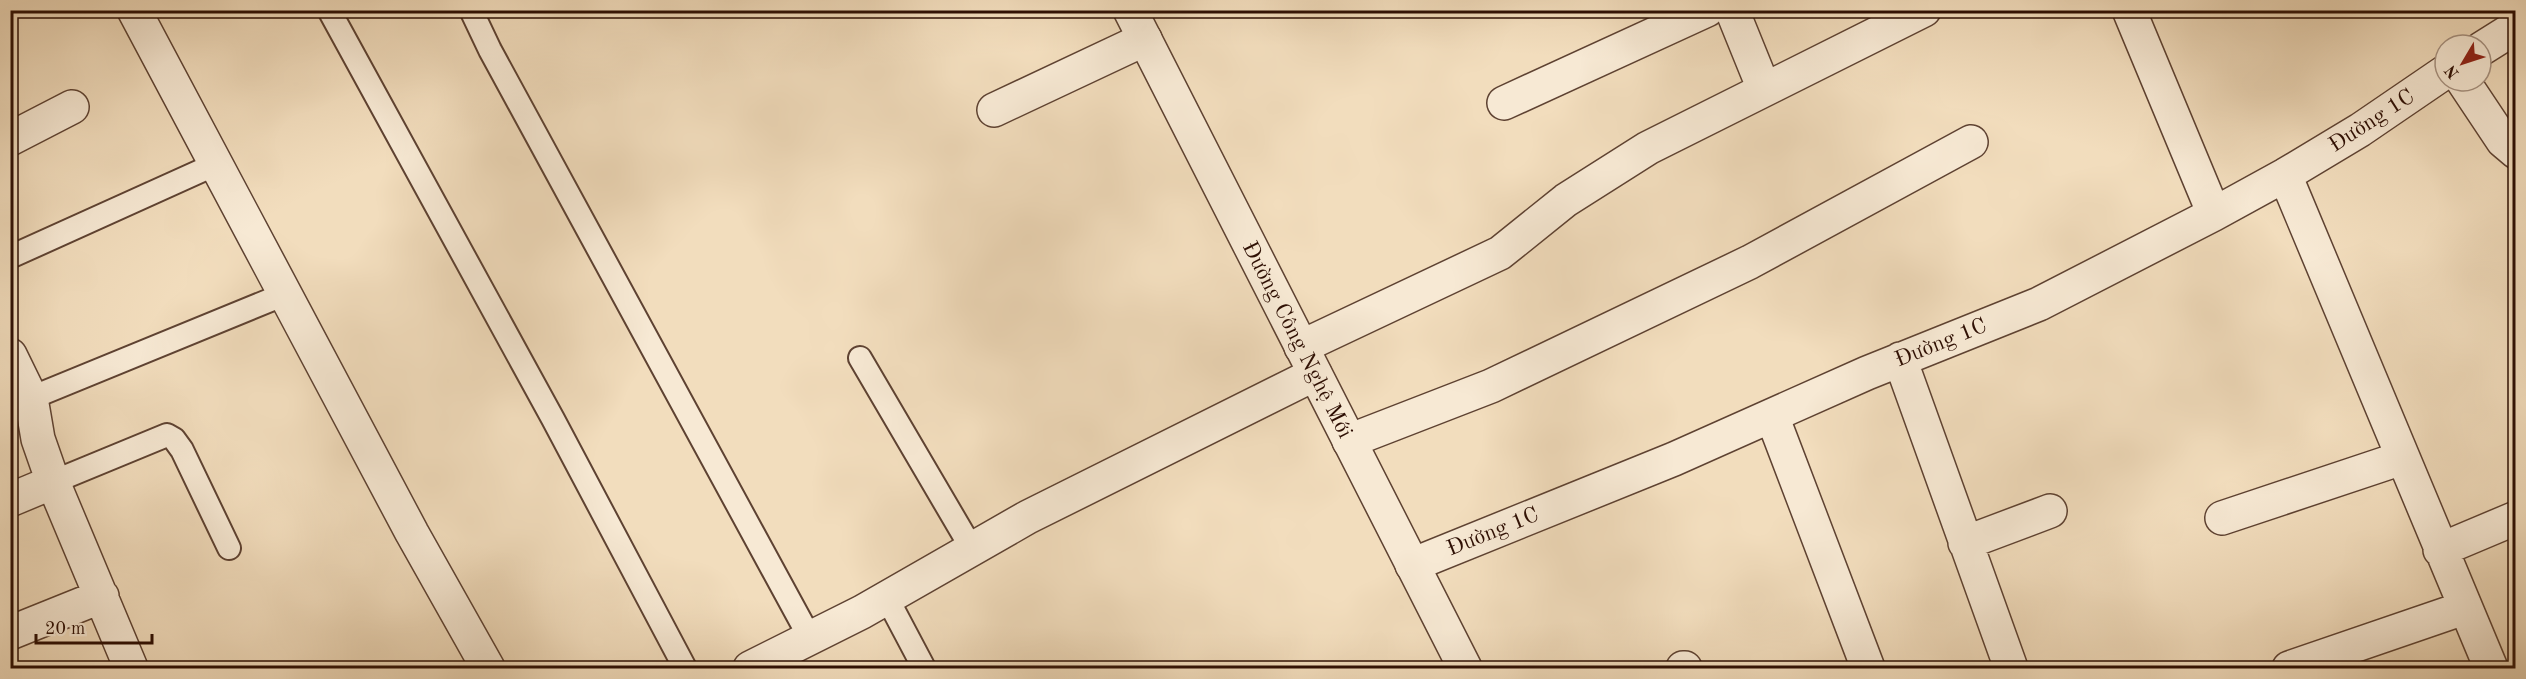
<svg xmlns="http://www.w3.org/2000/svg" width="2526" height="679" font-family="'Old Standard TT',serif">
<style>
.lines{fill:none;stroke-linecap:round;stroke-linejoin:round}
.service-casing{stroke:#5e4232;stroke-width:26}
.minor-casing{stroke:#5e4232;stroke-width:36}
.tertiary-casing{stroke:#5e4232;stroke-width:36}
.service{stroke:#f7e9d4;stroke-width:22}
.minor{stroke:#f7e9d4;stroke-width:33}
.tertiary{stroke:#f7e9d4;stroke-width:33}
.labels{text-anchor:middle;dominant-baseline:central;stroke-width:4.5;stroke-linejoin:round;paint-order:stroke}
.street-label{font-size:22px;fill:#2d0e03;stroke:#f7e9d4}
</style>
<rect width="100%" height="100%" fill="#f2ddbd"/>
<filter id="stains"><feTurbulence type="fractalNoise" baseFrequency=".00333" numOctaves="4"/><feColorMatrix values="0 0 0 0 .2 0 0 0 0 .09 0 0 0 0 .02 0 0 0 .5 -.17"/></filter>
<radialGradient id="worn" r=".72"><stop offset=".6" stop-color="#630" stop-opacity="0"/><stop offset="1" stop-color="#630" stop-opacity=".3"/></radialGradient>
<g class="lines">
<g class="service-casing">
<path id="service" d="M 329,10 L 553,419 L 685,668
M 471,10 L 490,50 L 810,638
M 10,257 L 216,164
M 860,358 L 972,549
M 31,398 L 285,294
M 53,482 L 167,435 L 174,439 L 182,450 L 229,548
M 887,598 L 924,668"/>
</g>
<g class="minor-casing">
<path id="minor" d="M 134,10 L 412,533 L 488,668
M 1732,10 L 1764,89
M 2129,10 L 2214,214
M 2481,49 L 2516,27
M 2463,81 L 2503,141 L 2516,152
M 1504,103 L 1707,10
M 994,110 L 1145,39
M 10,139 L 72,107
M 2285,175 L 2491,668
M 1301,347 L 1500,253 L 1566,200 L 1648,148 L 1924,10
M 10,355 L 31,398 L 38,439 L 53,482 L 131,668
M 1900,359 L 2011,668
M 1772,416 L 1868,668
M 1349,441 L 1491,386 L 1750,262 L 1971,142
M 10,500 L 53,482
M 2222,518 L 2402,458
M 1965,543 L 2050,511
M 2440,550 L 2516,518
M 1412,565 L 1674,459 L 1867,373 L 2039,304 L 2214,214 L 2285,175 L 2360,130 L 2445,72
M 10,633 L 102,596
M 750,668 L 862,612 L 1028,517 L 1315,374
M 1683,668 L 1685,668
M 2289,668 L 2464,608"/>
</g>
<g class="tertiary-casing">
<path id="tertiary" d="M 1130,10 L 1465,668"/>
</g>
<use href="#service" class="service"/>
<use href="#minor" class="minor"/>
<use href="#tertiary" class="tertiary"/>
</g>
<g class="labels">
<g class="street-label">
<text transform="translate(2372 121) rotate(-33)">Đường 1C</text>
<text transform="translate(1297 340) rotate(63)">Đường Công Nghệ Mới</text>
<text transform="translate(1941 343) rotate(-22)">Đường 1C</text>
<text transform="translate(1493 532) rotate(-22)">Đường 1C</text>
</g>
</g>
<rect width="2526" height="679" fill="none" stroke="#f2ddbd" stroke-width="36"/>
<rect x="12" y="12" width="2502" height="655" fill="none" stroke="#2d0e03" stroke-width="3"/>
<rect x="18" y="18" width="2490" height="643" fill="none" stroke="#2d0e03" stroke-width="1.5"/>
<g transform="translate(2463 63) rotate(231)"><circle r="28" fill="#f7e9d4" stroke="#a69180" stroke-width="1.5"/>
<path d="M0-4.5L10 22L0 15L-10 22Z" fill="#8f2418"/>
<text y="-9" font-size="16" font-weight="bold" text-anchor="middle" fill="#2d0e03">N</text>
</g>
<path d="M36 634v9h116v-9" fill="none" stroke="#2d0e03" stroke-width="3"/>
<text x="45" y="634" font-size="18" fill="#2d0e03" stroke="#f7e9d4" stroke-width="4.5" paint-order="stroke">20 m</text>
<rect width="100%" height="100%" filter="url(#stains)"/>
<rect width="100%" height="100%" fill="url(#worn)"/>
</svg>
